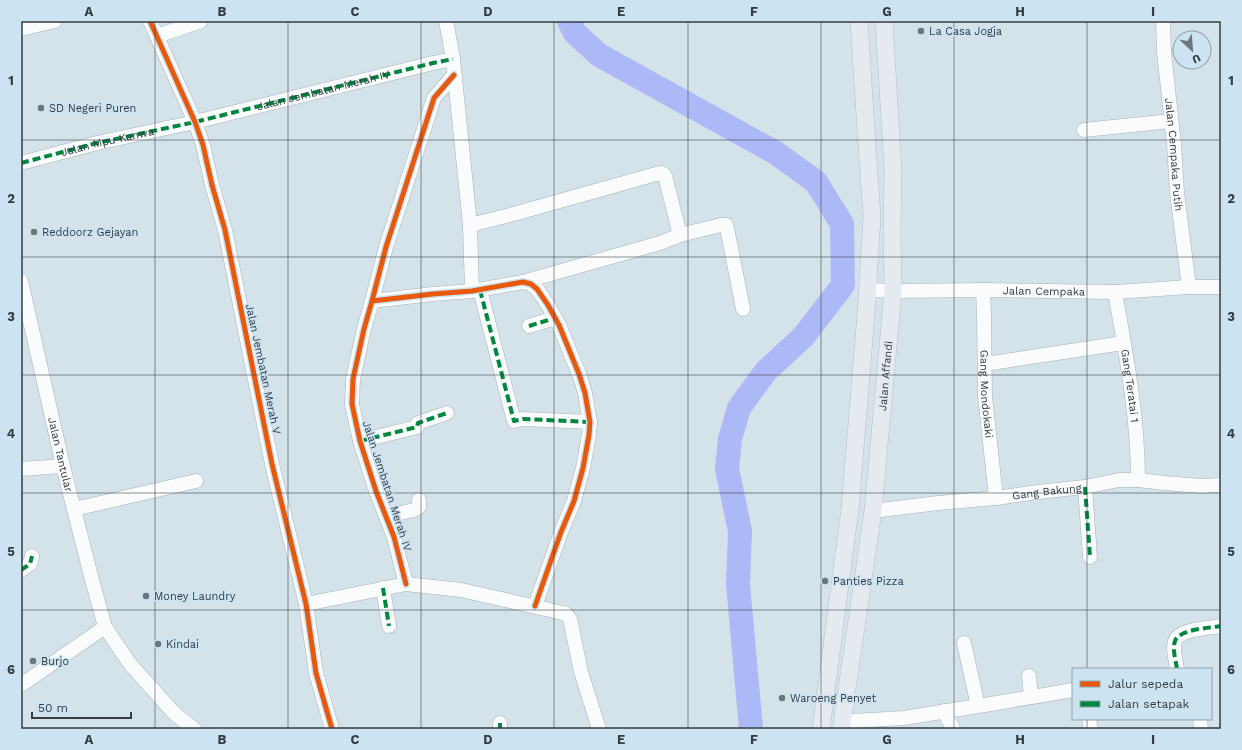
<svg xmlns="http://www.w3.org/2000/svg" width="1242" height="750" font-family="'Work Sans',sans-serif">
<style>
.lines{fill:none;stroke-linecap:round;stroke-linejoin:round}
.river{stroke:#adb9f7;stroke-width:24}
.minor-casing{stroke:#a7b2b8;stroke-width:15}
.major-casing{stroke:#b8bfc4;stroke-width:18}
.minor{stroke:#f9fbfc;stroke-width:14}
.major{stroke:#e5eaf1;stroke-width:17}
.quiet{stroke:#00873e;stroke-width:4;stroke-dasharray:8 4;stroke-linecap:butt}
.cycleway-casing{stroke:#cce4f2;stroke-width:8}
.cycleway{stroke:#e8590c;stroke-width:5}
.grid{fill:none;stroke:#343d43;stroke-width:1;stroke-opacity:0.55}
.poi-dot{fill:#6c777d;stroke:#cce4f2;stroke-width:1.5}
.labels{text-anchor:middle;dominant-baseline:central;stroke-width:3;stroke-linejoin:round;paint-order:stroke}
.poi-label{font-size:11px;fill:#343d43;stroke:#cce4f2;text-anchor:start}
.street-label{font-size:11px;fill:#343d43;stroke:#cce4f2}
.neatline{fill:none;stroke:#343d43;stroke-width:1.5}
.grid-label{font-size:13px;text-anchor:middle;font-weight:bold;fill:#343d43}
</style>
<rect width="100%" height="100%" fill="#d4e2ea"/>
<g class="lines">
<path class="river" d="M 569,21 L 575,33 L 599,55 L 776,153 L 816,182 L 842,224 L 843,285 L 803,337 L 766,371 L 739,408 L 730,439 L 727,469 L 740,531 L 738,584 L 751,729"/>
<g class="minor-casing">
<g id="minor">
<path d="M 150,21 L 195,122 L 203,145 L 212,185 L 225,230 L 272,464 L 306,604 L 316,673 L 332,729"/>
<path d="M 446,21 L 453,59 L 470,225 L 472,291"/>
<path id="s1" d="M 1163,21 L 1164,52 L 1174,144 L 1177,193 L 1189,287"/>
<path d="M 21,29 L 55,21"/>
<path d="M 157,36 L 201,21"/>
<path d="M 1084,130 L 1171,121"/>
<path d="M 21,163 L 97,143 L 195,122 L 433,63 L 453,59"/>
<path d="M 470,225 L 510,215 L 656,174 L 662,173 L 665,176 L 680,235 L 660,243 L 523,282"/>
<path d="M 680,235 L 721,225 L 726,225 L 727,228 L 743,309"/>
<path id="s2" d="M 21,281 L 63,466 L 92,580 L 105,627 L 130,664 L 174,713 L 194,729"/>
<path d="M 480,290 L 514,421 L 523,419 L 590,422"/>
<path id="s3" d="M 867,290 L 893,291 L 983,290 L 1115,292 L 1189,287 L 1221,287"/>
<path id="s4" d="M 983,290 L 984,314 L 985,396 L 996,498"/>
<path id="s5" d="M 1115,292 C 1126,354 1138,417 1138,480"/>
<path d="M 372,301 L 433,294 L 472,291 L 523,282 L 531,284 L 537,289 L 548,305 L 559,325 L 579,374 L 585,393 L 590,422 L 589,435 L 583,468 L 574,501 L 561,532 L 535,606"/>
<path d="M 529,326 L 555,318"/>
<path d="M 985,364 L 1123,343"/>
<path d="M 360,441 L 417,427 L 418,423 L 447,413"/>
<path d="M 21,469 L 63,466"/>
<path d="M 1085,487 L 1090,557"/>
<path d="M 74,509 L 196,481"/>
<path id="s6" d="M 873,511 L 938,503 L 996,498 L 1038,492 L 1085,487 L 1119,480 L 1138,480 L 1165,483 L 1200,486 L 1221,485"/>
<path d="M 387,516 L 414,510 L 419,507 L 419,500"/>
<path d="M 21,570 L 30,564 L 32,556"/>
<path d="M 406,584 L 394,537 L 376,491 L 360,441 L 352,404 L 353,379 L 364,329 L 372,301 L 386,247 L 434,98 L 454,75"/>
<path d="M 383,588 L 389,626"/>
<path d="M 306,604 L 406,584 L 461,590 L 563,613 L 566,614 L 570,619 L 581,672 L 599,729"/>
<path d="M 964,643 L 978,706"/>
<path d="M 1177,669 C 1176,661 1172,649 1175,641 C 1179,629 1210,628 1221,626"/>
<path d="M 1029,676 L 1031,697"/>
<path d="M 21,685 L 105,627"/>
<path d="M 944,711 L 953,729"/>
<path d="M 1089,719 L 1091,729"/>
<path d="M 1200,719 L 1201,729"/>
<path d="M 500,723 L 500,729"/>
<path d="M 842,723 L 852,721 L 904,718 L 1003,702 L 1073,690"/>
</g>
</g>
<g class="major-casing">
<g id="major">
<path d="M 821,729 L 850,509 L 866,314 L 872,216 L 867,146 L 859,21"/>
<path id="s7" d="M 843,729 L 842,723 L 873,511 L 893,291 L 892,232 L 893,170 L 884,21"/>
</g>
</g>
<use href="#minor" class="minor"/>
<use href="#major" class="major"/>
<g class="quiet">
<path id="s8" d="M 21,163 L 97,143 L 195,122 L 433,63 L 453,59"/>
<path d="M 480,290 L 514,421 L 523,419 L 590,422"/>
<path d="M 529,326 L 555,318"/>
<path d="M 360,441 L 417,427 L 418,423 L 447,413"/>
<path d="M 1085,487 L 1090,557"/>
<path d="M 21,570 L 30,564 L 32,556"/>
<path d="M 383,588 L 389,626"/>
<path d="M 1177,669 C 1176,661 1172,649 1175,641 C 1179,629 1210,628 1221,626"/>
<path d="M 500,723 L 500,729"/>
</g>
<g class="cycleway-casing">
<path id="cycleway" d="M 150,21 L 195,122 L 203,145 L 212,185 L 225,230 L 272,464 L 306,604 L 316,673 L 332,729
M 372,301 L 433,294 L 472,291 L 523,282 L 531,284 L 537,289 L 548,305 L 559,325 L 579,374 L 585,393 L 590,422 L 589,435 L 583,468 L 574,501 L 561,532 L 535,606
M 406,584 L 394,537 L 376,491 L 360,441 L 352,404 L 353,379 L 364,329 L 372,301 L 386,247 L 434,98 L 454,75"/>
</g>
<use href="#cycleway" class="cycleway"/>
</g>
<path class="grid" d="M 155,21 L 155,729M 288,21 L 288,729M 421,21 L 421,729M 554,21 L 554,729M 688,21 L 688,729M 821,21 L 821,729M 954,21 L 954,729M 1087,21 L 1087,669M 21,140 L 1221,140M 21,257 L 1221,257M 21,375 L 1221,375M 21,493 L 1221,493M 21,610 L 1221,610M 1087,719 L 1087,729"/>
<g class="poi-dot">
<circle cx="921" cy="31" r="4"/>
<circle cx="41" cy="108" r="4"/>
<circle cx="34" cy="232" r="4"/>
<circle cx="825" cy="581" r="4"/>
<circle cx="146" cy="596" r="4"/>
<circle cx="158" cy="644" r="4"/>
<circle cx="33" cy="661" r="4"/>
<circle cx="782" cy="698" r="4"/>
</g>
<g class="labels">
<g class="poi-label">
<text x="929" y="31">La Casa Jogja</text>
<text x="49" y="108">SD Negeri Puren</text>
<text x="42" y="232">Reddoorz Gejayan</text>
<text x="833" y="581">Panties Pizza</text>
<text x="154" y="596">Money Laundry</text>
<text x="166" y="644">Kindai</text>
<text x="41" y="661">Burjo</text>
<text x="790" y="698">Waroeng Penyet</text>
</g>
<g class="street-label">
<text stroke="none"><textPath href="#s8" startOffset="311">Jalan Jembatan Merah IV</textPath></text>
<text stroke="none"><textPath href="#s8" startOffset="89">Jalan Mpu Kanwa</textPath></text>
<text stroke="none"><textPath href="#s1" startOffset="134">Jalan Cempaka Putih</textPath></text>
<text stroke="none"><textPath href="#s3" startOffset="177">Jalan Cempaka</textPath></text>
<text transform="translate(263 369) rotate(78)">Jalan Jembatan Merah V</text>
<text stroke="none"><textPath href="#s7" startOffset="356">Jalan Affandi</textPath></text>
<text stroke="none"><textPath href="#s5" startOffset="95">Gang Teratai 1</textPath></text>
<text stroke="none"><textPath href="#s4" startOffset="104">Gang Mondokaki</textPath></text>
<text stroke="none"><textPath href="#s2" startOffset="178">Jalan Tantular</textPath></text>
<text transform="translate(387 486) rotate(72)">Jalan Jembatan Merah IV</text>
<text stroke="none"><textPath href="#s6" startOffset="175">Gang Bakung</textPath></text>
</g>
</g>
<rect width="1242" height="750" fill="none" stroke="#cce4f2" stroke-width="44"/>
<rect x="1072" y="668" width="140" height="52" fill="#cce4f2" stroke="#8fa1ac"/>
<rect x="1080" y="681" width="20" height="6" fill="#e8590c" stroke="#8fa1ac"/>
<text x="1108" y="688" font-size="12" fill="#343d43">Jalur sepeda</text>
<rect x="1080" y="701" width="20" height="6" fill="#00873e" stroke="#8fa1ac"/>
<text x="1108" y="708" font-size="12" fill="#343d43">Jalan setapak</text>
<g transform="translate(1192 50) rotate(154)"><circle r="19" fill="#cce4f2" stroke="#8fa1ac"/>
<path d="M0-3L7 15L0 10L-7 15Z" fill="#6c777d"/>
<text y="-6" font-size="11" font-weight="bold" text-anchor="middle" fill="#343d43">U</text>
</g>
<path d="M32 712v6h99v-6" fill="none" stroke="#343d43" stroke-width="2"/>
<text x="38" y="712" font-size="12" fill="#343d43" stroke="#cce4f2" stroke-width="3" paint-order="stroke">50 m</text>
<rect x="22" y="22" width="1198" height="706" class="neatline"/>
<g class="grid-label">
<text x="89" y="16">A</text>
<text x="222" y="16">B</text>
<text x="355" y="16">C</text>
<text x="488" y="16">D</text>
<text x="621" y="16">E</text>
<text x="754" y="16">F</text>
<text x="887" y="16">G</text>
<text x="1020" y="16">H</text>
<text x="1153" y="16">I</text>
<text x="11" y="85">1</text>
<text x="1231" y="85">1</text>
<text x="11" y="203">2</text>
<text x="1231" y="203">2</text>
<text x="11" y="321">3</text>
<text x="1231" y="321">3</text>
<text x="11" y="438">4</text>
<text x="1231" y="438">4</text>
<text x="11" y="556">5</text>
<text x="1231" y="556">5</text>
<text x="11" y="674">6</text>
<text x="1231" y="674">6</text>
<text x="89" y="744">A</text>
<text x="222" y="744">B</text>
<text x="355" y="744">C</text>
<text x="488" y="744">D</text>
<text x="621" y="744">E</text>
<text x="754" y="744">F</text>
<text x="887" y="744">G</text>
<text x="1020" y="744">H</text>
<text x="1153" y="744">I</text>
</g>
</svg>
